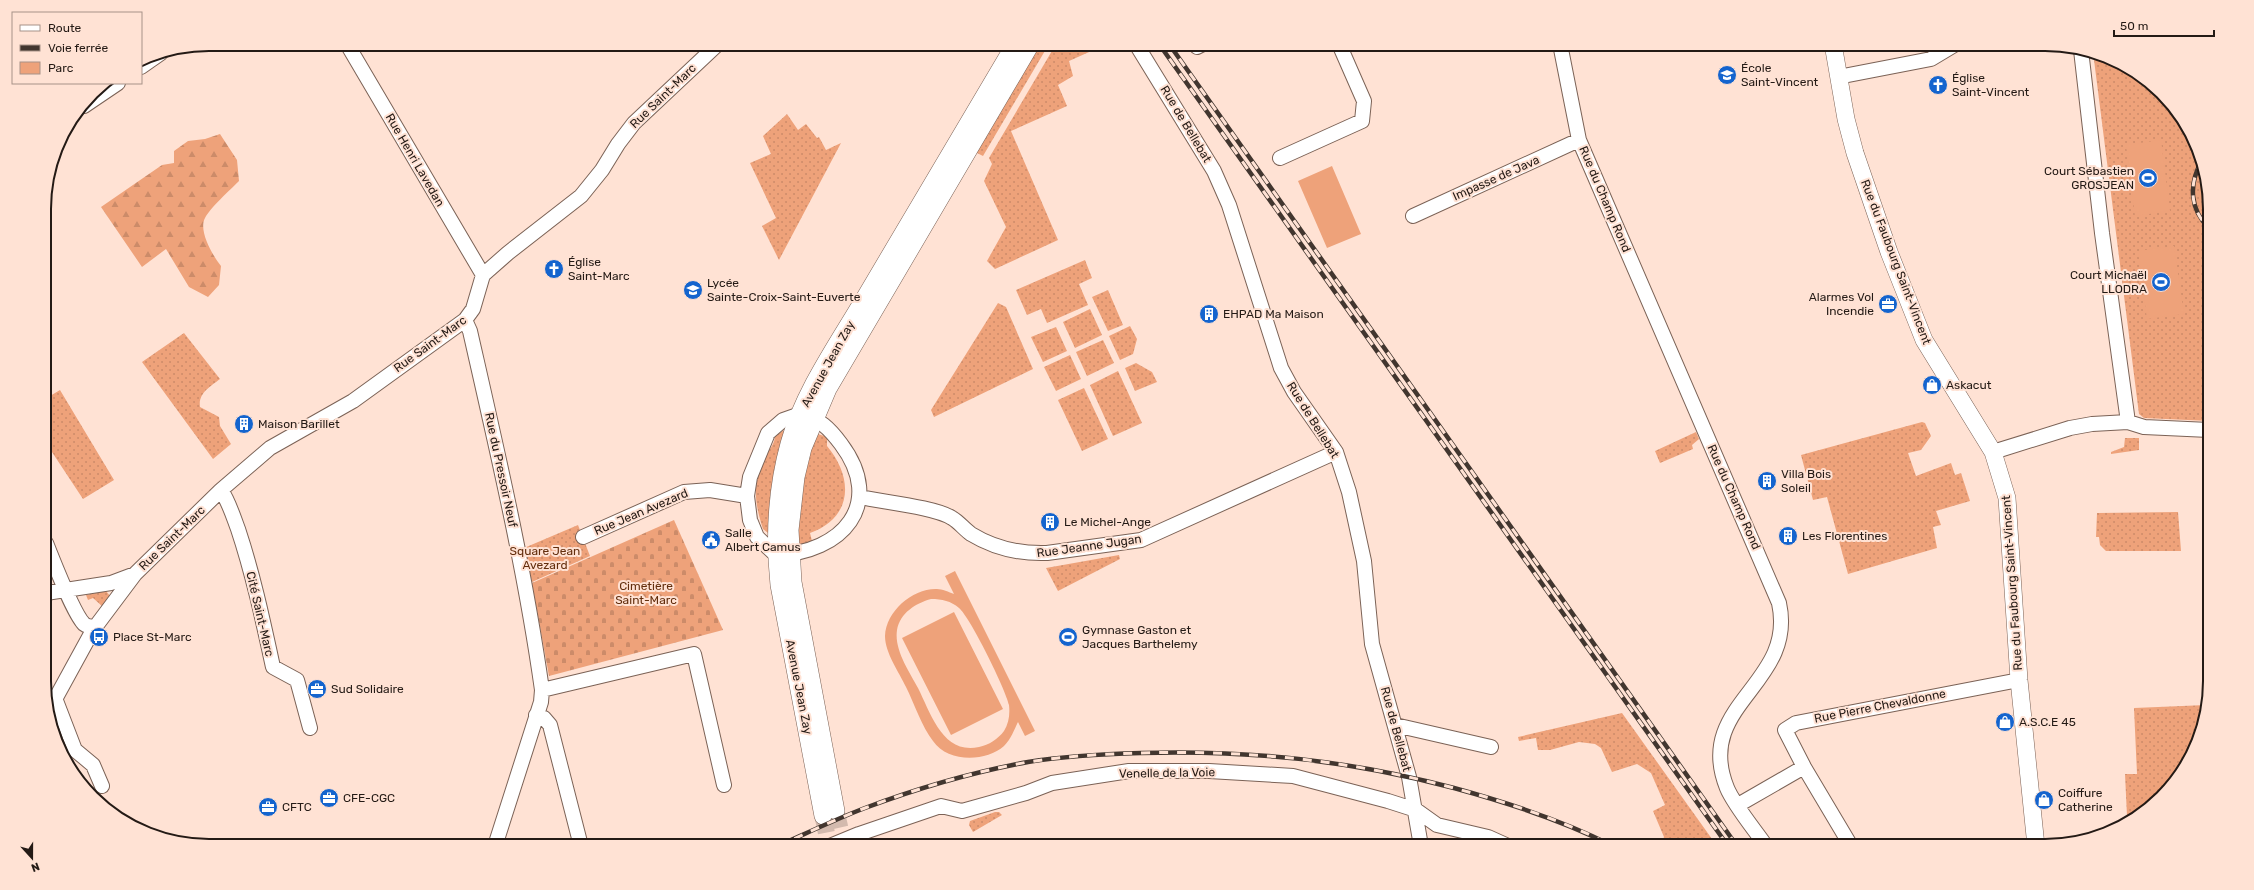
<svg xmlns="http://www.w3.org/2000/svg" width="2254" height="890" font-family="Rubik,sans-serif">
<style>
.green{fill:url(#green-dots)}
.forest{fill:url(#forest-firs)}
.cemetery{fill:url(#cemetery-stones)}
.pitch{fill:#eea27a;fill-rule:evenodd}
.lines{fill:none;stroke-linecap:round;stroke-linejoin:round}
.major-tunnel{stroke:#d3baae;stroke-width:17;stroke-dasharray:17 8;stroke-linecap:butt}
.minor-casing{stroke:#7b6256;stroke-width:16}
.major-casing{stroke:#7b6256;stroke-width:18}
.minor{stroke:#fff;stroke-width:14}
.major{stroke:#fff;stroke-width:17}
.rail-casing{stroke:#42362f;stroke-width:4.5}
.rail{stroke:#ffe2d4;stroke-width:3;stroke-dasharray:9;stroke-linecap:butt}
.labels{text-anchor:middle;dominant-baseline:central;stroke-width:4;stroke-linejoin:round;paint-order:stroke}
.poi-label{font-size:12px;fill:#241a15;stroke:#ffe2d4;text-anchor:start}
.street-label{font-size:12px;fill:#241a15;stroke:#ffe2d4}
.park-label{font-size:12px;fill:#632e0d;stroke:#ffe2d4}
.rim{fill:none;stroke:#241a15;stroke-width:2}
</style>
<defs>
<pattern id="green-dots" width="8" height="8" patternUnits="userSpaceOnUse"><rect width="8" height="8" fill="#eea27a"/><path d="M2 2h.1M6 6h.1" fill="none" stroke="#cc8b69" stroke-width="1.8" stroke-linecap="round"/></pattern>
<pattern id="forest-firs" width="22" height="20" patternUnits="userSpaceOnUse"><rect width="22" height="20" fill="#eea27a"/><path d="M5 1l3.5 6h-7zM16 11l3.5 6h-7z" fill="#cc8b69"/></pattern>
<pattern id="cemetery-stones" width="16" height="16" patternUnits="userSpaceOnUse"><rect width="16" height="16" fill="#eea27a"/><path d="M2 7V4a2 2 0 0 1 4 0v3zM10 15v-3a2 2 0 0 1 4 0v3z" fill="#cc8b69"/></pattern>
</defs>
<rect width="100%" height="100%" fill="#ffe2d4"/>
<path class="green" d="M 1039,44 L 1049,44 L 983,156 L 975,152 Z
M 1056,44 L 1107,44 L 1069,61 L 1073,76 L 1058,85 L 1067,106 L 1011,131 L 1058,240 L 995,269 L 987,261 L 1006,227 L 984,181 L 992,164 L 989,158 Z
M 2093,52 L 2137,72 L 2176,108 L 2197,145 L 2209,187 L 2209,421 L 2144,418 L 2139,414 Z
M 787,114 L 798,130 L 806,124 L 817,138 L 819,137 L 826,150 L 841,143 L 779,260 L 762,226 L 776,218 L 750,163 L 771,154 L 763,136 Z
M 1085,260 L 1092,278 L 1079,284 L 1088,305 L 1047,323 L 1041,309 L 1027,315 L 1016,290 Z
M 1108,290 L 1123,325 L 1108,331 L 1092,297 Z
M 998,303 L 1006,307 L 1033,369 L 934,417 L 931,410 Z
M 1090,309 L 1102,335 L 1075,348 L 1063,322 Z
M 1130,326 L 1137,339 L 1133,354 L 1120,360 L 1109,336 Z
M 1056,327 L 1067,351 L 1043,362 L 1031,337 Z
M 184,333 L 220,379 C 210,387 198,393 200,407 L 219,417 L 220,426 L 231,444 L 213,459 L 142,362 Z
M 1103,340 L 1114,363 L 1087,376 L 1076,352 Z
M 1070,355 L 1081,379 L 1056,391 L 1044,367 Z
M 1136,363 L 1152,372 L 1157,382 L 1135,391 L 1125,368 Z
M 1118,371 L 1142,423 L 1113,436 L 1090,385 Z
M 1084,388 L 1108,439 L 1082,451 L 1058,400 Z
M 60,390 L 114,480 L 83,499 L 46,443 L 45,399 Z
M 1922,422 L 1925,423 L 1931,436 L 1921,450 L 1908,453 L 1916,476 L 1951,463 L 1955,475 L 1961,473 L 1970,501 L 1936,511 L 1941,525 L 1933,527 L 1937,548 L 1848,574 L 1827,497 L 1813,500 L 1801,455 Z
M 786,429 C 776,463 770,497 768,533 L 763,529 C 754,501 752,483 766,456 C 769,449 775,444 775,436 Z
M 1696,432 L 1699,439 L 1692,445 L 1693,449 L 1660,463 L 1655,451 Z
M 818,434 L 827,437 L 827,446 C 853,477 854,517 810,533 L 812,541 L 799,545 L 796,522 L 805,460 Z
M 2125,438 L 2139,438 L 2139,450 L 2111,454 L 2111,452 L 2124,447 Z
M 2178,512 L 2181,551 L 2106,551 L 2100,545 L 2099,537 L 2096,537 L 2097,513 Z
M 578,525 L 590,556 L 532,582 L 524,548 Z
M 1119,555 L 1120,559 L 1058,591 L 1046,568 Z
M 106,591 L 110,596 L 103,607 L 93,598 L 88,600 L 86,595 Z
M 2206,705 L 2201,735 L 2176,781 L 2145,812 L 2139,816 L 2127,816 L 2125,774 L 2137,774 L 2134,708 Z
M 1622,713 L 1717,846 L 1660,846 L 1664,837 L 1653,811 L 1665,805 L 1651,773 L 1637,764 L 1612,772 L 1601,748 L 1595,744 L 1579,742 L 1550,750 L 1538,750 L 1536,738 L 1519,741 L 1518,737 Z
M 995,812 L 999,812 L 1002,815 L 973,832 L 969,825 L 970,821 Z"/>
<path class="forest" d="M 220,134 L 237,160 L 239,181 C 230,190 210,208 205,218 C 198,231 213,256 221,266 L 219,285 L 208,297 L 189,287 L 166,249 L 142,267 L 101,207 L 162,165 L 174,163 L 174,151 L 188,141 L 205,139 Z"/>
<path class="cemetery" d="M 674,520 L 723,630 L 549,676 L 532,583 Z"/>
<path class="pitch" d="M 2161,140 L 2170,211 L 2135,216 L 2126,145 Z
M 1332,166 L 1361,234 L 1327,248 L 1298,181 Z
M 2174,246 L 2184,314 L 2147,319 L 2138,251 Z
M 955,571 L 1035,731 L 1025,736 L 1018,722 C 1014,730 1011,739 1004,746 C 986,762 948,763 933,741 C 922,727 914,703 906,687 C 899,672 885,653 885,636 C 886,611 913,588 937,589 C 942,589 949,592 954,594 L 945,576 ZM 931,599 C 942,599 951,601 959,608 C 970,617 1006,690 1009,705 C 1010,714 1009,723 1004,731 C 998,739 989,745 979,747 C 943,755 931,714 918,688 C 909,671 894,650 897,630 C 900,613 916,603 931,599 Z
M 954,612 L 1003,709 L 951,735 L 902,638 Z"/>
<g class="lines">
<path class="major-tunnel" d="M 836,811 L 844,846
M 823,816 L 829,846"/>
<g class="minor-casing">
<path id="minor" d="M 347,44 L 483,275
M 1136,44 L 1214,171 L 1229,205 L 1281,368 L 1294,392 L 1336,452 L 1349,492 L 1364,561 L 1372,644 L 1409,777 L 1421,846
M 1560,44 L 1579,140 L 1779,603 C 1797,685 1693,704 1727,788 C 1734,805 1755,830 1766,846
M 1197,47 L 1203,44
M 2081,50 L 2102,233 L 2128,422
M 141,67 L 161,53
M 1838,77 L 1931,59 L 1956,44
M 84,106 L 118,83
M 1280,158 L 1362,121 L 1364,101 L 1339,44
M 1413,216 L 1579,140
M 465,320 L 470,331 C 497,450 525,569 542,690 L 541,702 L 495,846
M 800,414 C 820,419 829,428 841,444 C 886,504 842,553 776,555 L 757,537 L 750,520 L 747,496 L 750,477 L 768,433 L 783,420 Z
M 1993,452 L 2070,428 L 2092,424 L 2128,422 L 2144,427 L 2209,430
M 221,490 C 229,502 233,516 238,529 C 253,574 263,621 273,667 L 297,680 L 310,728
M 860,497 C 882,502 935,507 952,518 C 959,522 964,529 971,534 C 994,548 1020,554 1047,553 L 1141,540 L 1336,452
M 583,537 L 684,492 L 710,490 L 747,496
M 46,543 C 53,560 73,613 84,624 C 88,627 91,627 96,626
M 46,593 L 111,583 L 135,574
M 542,690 L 694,654 L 724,785
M 55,698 L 75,750 L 93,765 L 102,786
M 47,714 L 93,630 L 135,574 L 221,490 L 270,448 L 353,401 L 465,320 L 473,309 L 483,275 L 508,253 L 581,196 L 602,170 L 618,144 L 634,123 L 718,44
M 536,715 L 544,718 L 550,725 L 581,846
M 1395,725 L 1491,747
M 1738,805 L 1804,767
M 830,846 L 859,834 L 941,806 L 962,811 L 1026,793 L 1052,783 L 1129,771 L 1209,771 L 1293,776 L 1388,801 L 1416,810 L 1437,825 L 1488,837 L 1508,846
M 1851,846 L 1804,767 L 1785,730 L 1796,723 L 2019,680"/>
</g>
<g class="major-casing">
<path id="major" d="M 1833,44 L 1846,119 L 1855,153 L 1889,252 L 1924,340 L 1993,452 L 2007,498 L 2019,680 L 2036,846
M 836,811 L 793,582 L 790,530 L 796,477 L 803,448 L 828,389 L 1031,44
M 823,816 L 779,585 C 774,538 776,491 789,444 C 804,390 839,342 867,294 C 916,211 966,127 1015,44"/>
</g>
<use href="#minor" class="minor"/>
<use href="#major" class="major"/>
<g class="rail-casing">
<path id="rail" d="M 1159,44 L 1728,846
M 1169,44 L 1737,846
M 2202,161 C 2188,184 2190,210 2209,228
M 778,846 C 807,833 836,819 865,808 C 918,788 973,772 1028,762 C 1065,756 1104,754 1141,753 C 1250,750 1348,760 1454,788 C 1509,803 1562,820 1613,846"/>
</g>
<use href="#rail" class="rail"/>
</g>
<defs>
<g id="school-disc" transform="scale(1)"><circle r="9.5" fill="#1464ce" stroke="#ffe2d4"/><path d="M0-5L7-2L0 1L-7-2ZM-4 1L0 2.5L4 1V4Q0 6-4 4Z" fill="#fff"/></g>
<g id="church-disc" transform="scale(1)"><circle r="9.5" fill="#1464ce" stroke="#ffe2d4"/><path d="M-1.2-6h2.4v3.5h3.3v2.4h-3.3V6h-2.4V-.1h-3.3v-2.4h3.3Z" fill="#fff"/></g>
<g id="stadium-disc" transform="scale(1)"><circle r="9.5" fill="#1464ce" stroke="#ffe2d4"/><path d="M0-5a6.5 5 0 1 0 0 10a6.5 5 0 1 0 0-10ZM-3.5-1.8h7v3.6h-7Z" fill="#fff"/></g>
<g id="office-disc" transform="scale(1)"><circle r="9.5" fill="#1464ce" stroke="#ffe2d4"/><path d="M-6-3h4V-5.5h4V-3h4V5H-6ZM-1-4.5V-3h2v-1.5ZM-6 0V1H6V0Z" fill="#fff"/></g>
<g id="building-disc" transform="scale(1)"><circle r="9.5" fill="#1464ce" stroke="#ffe2d4"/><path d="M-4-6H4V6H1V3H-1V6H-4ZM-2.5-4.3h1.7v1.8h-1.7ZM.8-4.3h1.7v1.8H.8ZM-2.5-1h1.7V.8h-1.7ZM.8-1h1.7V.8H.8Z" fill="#fff"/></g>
<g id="shop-disc" transform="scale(1)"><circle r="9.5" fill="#1464ce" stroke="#ffe2d4"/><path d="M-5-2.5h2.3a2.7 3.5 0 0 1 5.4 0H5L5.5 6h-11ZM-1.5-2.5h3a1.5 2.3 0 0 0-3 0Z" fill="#fff"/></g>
<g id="civic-disc" transform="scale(1)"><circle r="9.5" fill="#1464ce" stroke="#ffe2d4"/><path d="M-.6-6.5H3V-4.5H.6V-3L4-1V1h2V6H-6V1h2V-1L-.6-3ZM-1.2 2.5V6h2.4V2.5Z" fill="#fff"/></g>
<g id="bus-disc" transform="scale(1)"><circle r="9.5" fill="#1464ce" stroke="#ffe2d4"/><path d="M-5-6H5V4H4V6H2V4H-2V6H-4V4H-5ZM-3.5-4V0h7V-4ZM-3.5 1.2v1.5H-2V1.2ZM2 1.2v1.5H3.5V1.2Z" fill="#fff"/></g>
</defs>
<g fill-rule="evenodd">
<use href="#school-disc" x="1727" y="75"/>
<use href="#church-disc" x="1938" y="85"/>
<use href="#stadium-disc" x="2148" y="178"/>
<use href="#church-disc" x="554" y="269"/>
<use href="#stadium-disc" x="2161" y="282"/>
<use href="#school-disc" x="693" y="290"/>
<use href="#office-disc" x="1888" y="304"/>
<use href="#building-disc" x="1209" y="314"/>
<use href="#shop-disc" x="1932" y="385"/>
<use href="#building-disc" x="244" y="424"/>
<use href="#building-disc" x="1767" y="481"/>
<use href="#building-disc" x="1050" y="522"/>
<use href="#building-disc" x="1788" y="536"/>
<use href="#civic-disc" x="711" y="540"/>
<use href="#bus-disc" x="99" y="637"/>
<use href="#stadium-disc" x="1068" y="637"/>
<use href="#office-disc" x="317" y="689"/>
<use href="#shop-disc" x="2005" y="722"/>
<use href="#office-disc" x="329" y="798"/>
<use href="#shop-disc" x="2044" y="800"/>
<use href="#office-disc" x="268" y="807"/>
</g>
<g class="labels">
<g class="poi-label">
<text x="1741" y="68">École<tspan x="1741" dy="14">Saint-Vincent</tspan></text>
<text x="1952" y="78">Église<tspan x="1952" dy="14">Saint-Vincent</tspan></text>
<text x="2134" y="171" text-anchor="end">Court Sébastien<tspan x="2134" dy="14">GROSJEAN</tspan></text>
<text x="568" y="262">Église<tspan x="568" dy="14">Saint-Marc</tspan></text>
<text x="2147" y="275" text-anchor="end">Court Michaël<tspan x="2147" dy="14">LLODRA</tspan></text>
<text x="707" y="283">Lycée<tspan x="707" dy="14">Sainte-Croix-Saint-Euverte</tspan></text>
<text x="1874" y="297" text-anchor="end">Alarmes Vol<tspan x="1874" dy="14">Incendie</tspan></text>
<text x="1223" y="314">EHPAD Ma Maison</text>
<text x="1946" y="385">Askacut</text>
<text x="258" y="424">Maison Barillet</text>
<text x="1781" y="474">Villa Bois<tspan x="1781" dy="14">Soleil</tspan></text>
<text x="1064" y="522">Le Michel-Ange</text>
<text x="725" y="533">Salle<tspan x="725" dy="14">Albert Camus</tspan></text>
<text x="1802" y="536">Les Florentines</text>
<text x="1082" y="630">Gymnase Gaston et<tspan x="1082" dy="14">Jacques Barthelemy</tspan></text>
<text x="113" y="637">Place St-Marc</text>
<text x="331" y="689">Sud Solidaire</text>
<text x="2019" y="722">A.S.C.E 45</text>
<text x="2058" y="793">Coiffure<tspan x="2058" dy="14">Catherine</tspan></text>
<text x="343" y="798">CFE-CGC</text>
<text x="282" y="807">CFTC</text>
</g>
<g class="street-label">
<text transform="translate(663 96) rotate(-44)">Rue Saint-Marc</text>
<text transform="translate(1186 124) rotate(59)">Rue de Bellebat</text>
<text transform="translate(415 160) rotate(60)">Rue Henri Lavedan</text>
<text transform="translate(1496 178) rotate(-24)">Impasse de Java</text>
<text transform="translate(1605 199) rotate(67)">Rue du Champ Rond</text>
<text transform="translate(1896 262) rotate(69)">Rue du Faubourg Saint-Vincent</text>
<text transform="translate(430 344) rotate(-36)">Rue Saint-Marc</text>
<text transform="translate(828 364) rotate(-61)">Avenue Jean Zay</text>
<text transform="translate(1313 420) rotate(58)">Rue de Bellebat</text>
<text transform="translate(501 470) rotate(78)">Rue du Pressoir Neuf</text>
<text transform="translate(1734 497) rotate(66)">Rue du Champ Rond</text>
<text transform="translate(641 512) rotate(-23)">Rue Jean Avezard</text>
<text transform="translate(172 538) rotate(-44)">Rue Saint-Marc</text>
<text transform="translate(1089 546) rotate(-8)">Rue Jeanne Jugan</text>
<text transform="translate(2012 583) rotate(-94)">Rue du Faubourg Saint-Vincent</text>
<text transform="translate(260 614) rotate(77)">Cité Saint-Marc</text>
<text transform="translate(799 687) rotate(79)">Avenue Jean Zay</text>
<text transform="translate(1880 706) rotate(-11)">Rue Pierre Chevaldonne</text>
<text transform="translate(1396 729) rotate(75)">Rue de Bellebat</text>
<text transform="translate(1167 773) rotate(-1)">Venelle de la Voie</text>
</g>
<g class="park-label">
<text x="545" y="551">Square Jean<tspan x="545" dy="14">Avezard</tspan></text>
<text x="646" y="586">Cimetière<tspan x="646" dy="14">Saint-Marc</tspan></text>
</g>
</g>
<path d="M0 0H2254V890H0ZM209 51H2045A158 158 0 0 1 2203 209V681A158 158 0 0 1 2045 839H209A158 158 0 0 1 51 681V209A158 158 0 0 1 209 51Z" fill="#ffe2d4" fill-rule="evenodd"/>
<path class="rim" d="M209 51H2045A158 158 0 0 1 2203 209V681A158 158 0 0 1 2045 839H209A158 158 0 0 1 51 681V209A158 158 0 0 1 209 51Z"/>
<rect x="12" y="12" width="130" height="72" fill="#ffe2d4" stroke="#a79288"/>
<rect x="20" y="25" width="20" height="6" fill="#ffffff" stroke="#a79288"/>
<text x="48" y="32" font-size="12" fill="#241a15">Route</text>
<rect x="20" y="45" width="20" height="6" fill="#42362f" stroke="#a79288"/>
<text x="48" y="52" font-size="12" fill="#241a15">Voie ferrée</text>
<rect x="20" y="62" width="20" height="12" fill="#eea27a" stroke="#a79288"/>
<text x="48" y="72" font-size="12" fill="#241a15">Parc</text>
<g transform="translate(32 858) rotate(159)" stroke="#ffe2d4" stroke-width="3" paint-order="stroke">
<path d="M0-3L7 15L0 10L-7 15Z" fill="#241a15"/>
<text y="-6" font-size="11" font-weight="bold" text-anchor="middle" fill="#241a15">N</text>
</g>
<path d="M2114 30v6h100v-6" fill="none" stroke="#241a15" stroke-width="2"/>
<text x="2120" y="30" font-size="12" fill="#241a15" stroke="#ffe2d4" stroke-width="3" paint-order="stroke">50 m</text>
</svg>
